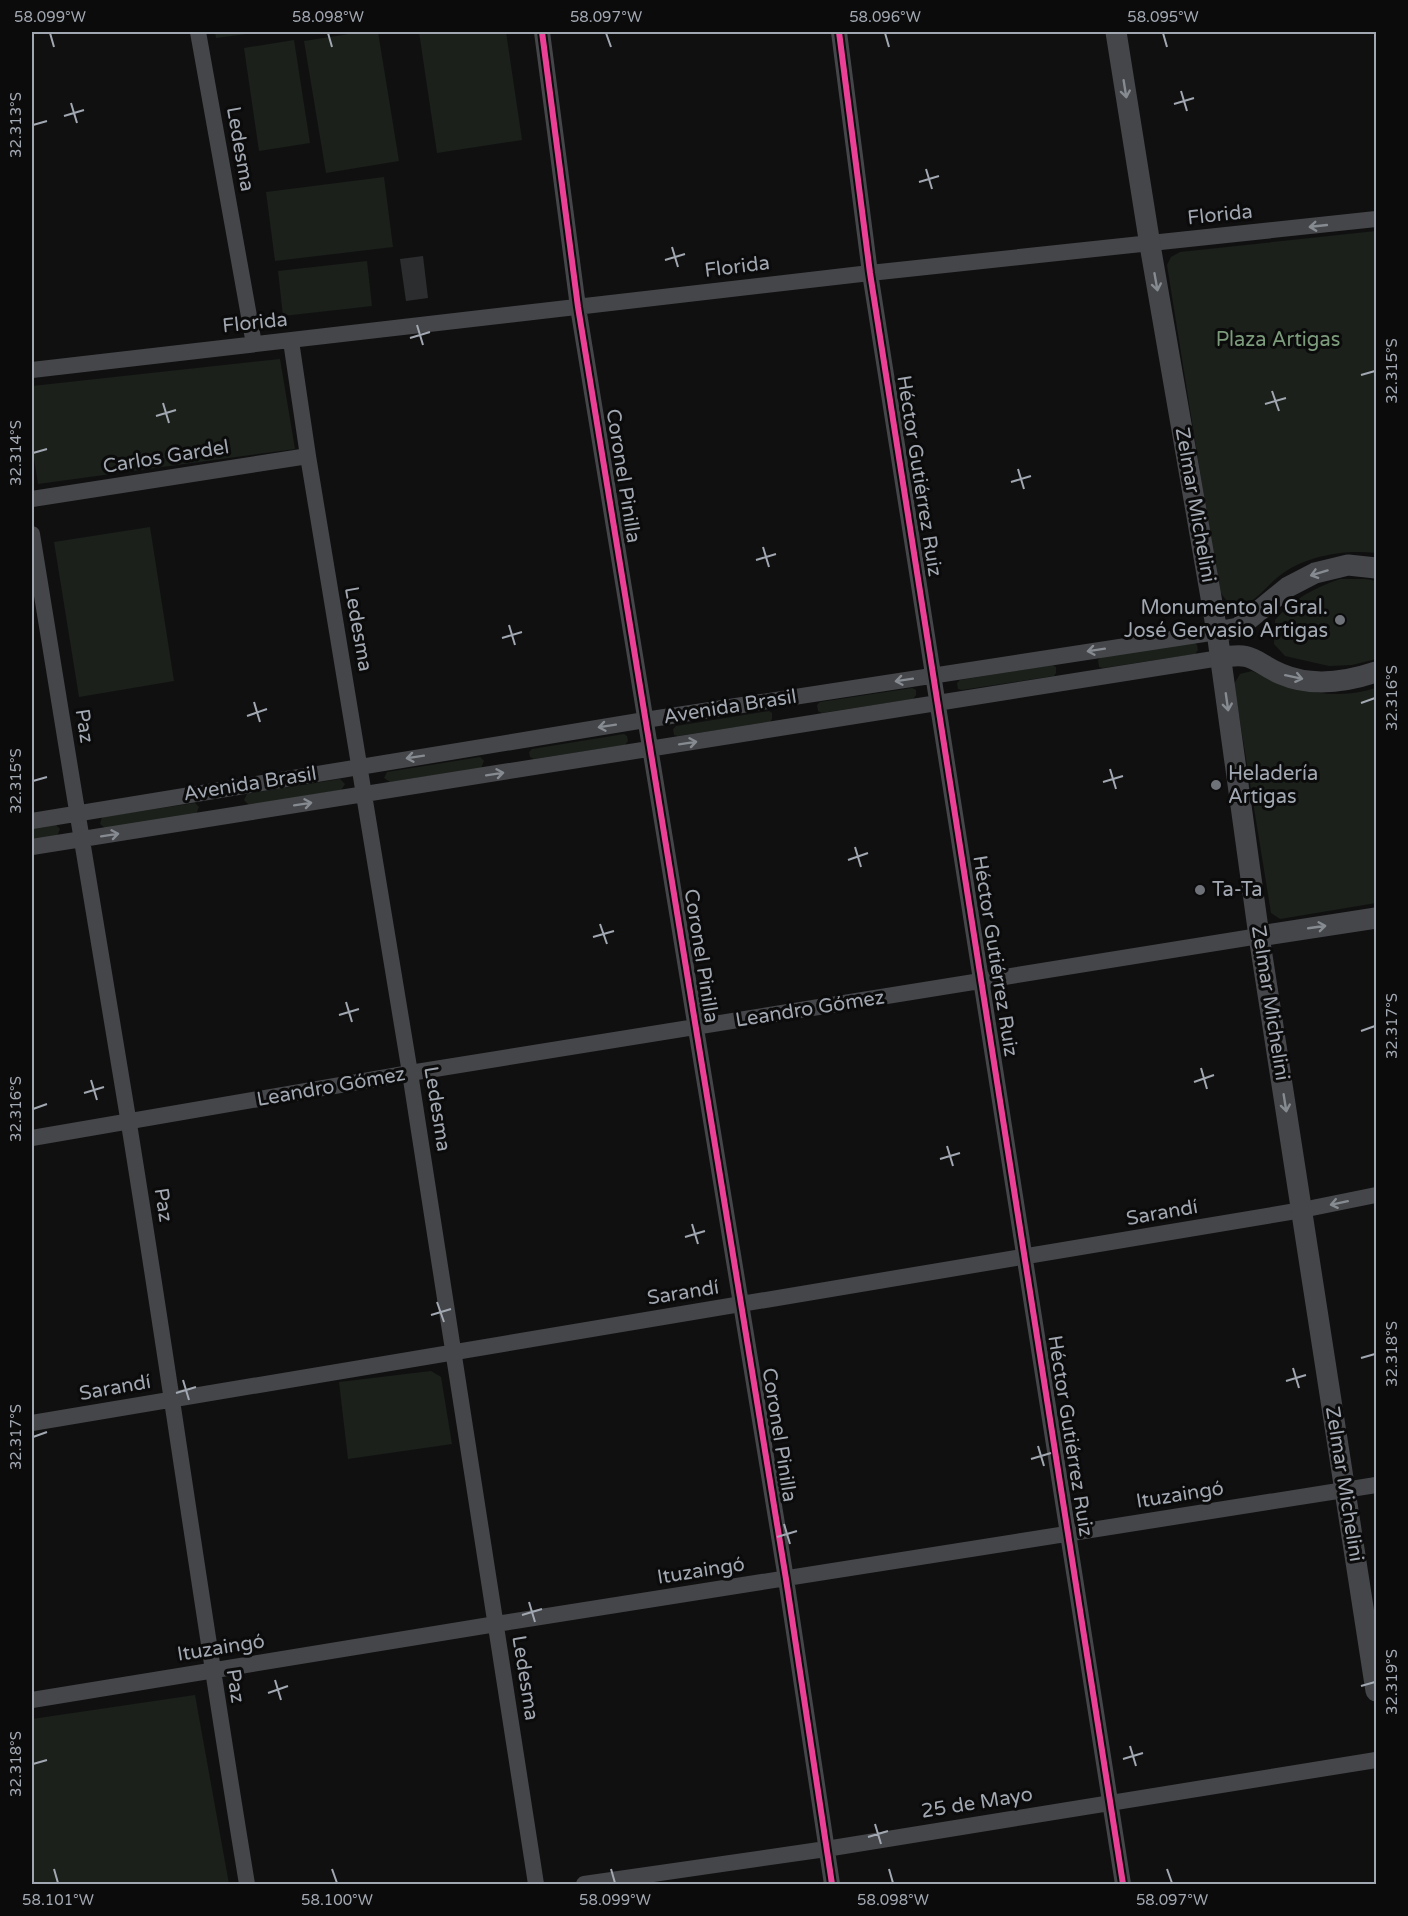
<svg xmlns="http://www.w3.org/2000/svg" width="1408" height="1916" font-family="'Varela Round',sans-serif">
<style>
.green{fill:#1b201b}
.building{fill:#2c2d2e}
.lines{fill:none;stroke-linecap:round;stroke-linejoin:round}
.minor{stroke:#454649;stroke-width:16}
.tertiary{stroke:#454649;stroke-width:21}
.cycleway-casing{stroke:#0b0b0c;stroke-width:10}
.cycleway{stroke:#ea4096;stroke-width:6}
.oneway{stroke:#868b92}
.ticks{fill:none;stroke:#a2a8b1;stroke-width:2}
.poi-dot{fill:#6f7379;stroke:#0b0b0c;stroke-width:2}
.labels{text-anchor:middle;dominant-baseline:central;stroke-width:6;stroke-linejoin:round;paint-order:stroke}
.street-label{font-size:20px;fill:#a2a8b1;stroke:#0b0b0c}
.park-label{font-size:20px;fill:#7b9b7b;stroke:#0b0b0c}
.poi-label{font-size:20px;fill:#a2a8b1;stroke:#0b0b0c;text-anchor:start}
.neatline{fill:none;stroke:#a2a8b1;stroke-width:2}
.ticks-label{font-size:15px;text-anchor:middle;fill:#a2a8b1}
</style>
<rect width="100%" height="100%" fill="#101011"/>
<path class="green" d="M 215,32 L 261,32 L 216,38 Z
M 362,32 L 378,32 L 399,161 L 326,173 L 304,41 Z
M 419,32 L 506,32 L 522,140 L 437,153 Z
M 294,40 L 310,143 L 259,151 L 244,48 Z
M 384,177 L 393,247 L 275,261 L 266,192 Z
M 1376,231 L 1376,553 C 1345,549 1303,556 1278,577 C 1262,590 1254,606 1232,607 L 1219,591 L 1167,265 L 1171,257 L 1180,252 Z
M 367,261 L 372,306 L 283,316 L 278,271 Z
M 280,359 L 295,449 L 38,484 L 32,445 L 32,386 Z
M 150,527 L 174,681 L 79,697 L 54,542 Z
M 1340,579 L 1366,579 L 1376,581 L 1376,659 L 1352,665 L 1329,666 L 1285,656 L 1274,644 L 1275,620 C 1293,599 1314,588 1340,579 Z
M 1194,642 L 1197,645 L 1198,650 L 1195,654 L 1103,668 L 1099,667 L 1098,660 L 1101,657 Z
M 1052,665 L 1056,667 L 1056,673 L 1054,676 L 962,690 L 958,689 L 957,683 L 960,680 Z
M 1252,671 C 1294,690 1330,702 1376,688 L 1376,903 L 1280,919 L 1271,913 L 1234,684 L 1240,674 Z
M 912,688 L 916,690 L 916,695 L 913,699 L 822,713 L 818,711 L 817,705 L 820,702 Z
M 769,711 L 772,713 L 772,719 L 770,722 L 678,736 L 674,735 L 673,729 L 676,726 Z
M 624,734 L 627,736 L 628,741 L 625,745 L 534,759 L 530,757 L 529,752 L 532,749 Z
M 480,757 L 484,761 L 481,768 L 390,782 L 384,778 L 387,772 Z
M 340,779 L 345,784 L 341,790 L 249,805 L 244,800 L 247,794 Z
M 195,803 L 199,807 L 196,814 L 105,828 L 100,824 L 102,817 Z
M 56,825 L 60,829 L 57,836 L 32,840 L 32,828 Z
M 431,1371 L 441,1377 L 452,1444 L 348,1459 L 339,1382 Z
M 195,1695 L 229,1884 L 32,1884 L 32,1719 Z"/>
<path class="building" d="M 423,256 L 428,298 L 406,301 L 400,259 Z"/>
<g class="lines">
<path class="minor" d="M 198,32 L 254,344
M 542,32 L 578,307 L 786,1579 L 832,1884
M 839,32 L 870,273 L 1123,1884
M 291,341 L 308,456 L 410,1073 L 536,1884
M 32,370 L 870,273 L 1376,219
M 32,499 L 308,456
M 32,534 C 63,731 97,927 129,1124 C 170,1377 205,1631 247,1884
M 32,821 L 645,720 L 1217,632
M 32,847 L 1220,658
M 32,1138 L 410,1073 L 1259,936
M 32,1423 L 1302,1210 L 1376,1195
M 32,1700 L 496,1624 L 1376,1485
M 584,1884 L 826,1849 L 1376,1760"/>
<path class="tertiary" d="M 1116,32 L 1150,245 L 1217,632 L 1259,936 L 1376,1691
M 1217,632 L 1238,628 L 1288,587 L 1315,573 L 1348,565 L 1376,568
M 1220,658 C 1255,651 1253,662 1281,674 C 1311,687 1346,682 1376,672
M 1259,936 L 1376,918"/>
<g class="cycleway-casing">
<path id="cycleway" d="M 542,32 L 578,307 L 786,1579 L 832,1884
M 839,32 L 870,273 L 1123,1884"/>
</g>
<use href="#cycleway" class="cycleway"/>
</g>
<defs><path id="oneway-shaft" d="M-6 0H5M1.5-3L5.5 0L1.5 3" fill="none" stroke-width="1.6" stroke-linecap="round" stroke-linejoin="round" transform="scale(1.5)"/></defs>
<g class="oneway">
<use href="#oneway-shaft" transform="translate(1125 89) rotate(81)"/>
<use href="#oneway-shaft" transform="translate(1318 226) rotate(174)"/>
<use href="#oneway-shaft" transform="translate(1156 282) rotate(80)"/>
<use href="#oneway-shaft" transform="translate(1319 573) rotate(163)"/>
<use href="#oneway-shaft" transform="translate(1096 650) rotate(171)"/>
<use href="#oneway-shaft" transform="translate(1294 677) rotate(12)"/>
<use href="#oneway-shaft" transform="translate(904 680) rotate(171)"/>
<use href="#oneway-shaft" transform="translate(1227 702) rotate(82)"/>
<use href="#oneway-shaft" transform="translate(607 726) rotate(171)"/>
<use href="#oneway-shaft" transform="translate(688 743) rotate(-9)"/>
<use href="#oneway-shaft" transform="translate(415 757) rotate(171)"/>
<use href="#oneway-shaft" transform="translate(495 774) rotate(-9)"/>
<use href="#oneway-shaft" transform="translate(303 804) rotate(-9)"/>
<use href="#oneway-shaft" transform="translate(110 835) rotate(-9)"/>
<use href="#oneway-shaft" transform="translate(1317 927) rotate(-8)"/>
<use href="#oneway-shaft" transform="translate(1285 1103) rotate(81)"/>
<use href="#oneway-shaft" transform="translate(1339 1203) rotate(168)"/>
</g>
<path class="ticks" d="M 50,33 L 54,47M 328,33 L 332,47M 606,33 L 611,47M 885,33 L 889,47M 1163,33 L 1167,47M 1181,91 L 1187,111M 71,103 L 77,123M 1174,104 L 1194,98M 64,116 L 84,110M 33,125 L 47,121M 926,169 L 932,189M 919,182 L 939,176M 672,247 L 678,267M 665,260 L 685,254M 417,325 L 423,345M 410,338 L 430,332M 1361,375 L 1375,371M 1272,391 L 1279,411M 163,403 L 169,423M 1265,404 L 1286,398M 156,416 L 176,410M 33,453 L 47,449M 1018,469 L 1024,489M 1011,482 L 1031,476M 763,547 L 769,567M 756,560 L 776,554M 509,625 L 515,645M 502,638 L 522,632M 254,702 L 260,722M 1361,703 L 1375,698M 247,716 L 267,709M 1110,769 L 1116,789M 33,781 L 47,777M 1103,782 L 1123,776M 855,847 L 861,867M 848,860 L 868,853M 600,924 L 607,944M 593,937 L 614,931M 346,1002 L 352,1022M 339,1015 L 359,1009M 1361,1031 L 1375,1026M 1201,1068 L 1207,1089M 91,1080 L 97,1100M 1194,1082 L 1214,1075M 84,1093 L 104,1087M 33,1109 L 47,1104M 947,1146 L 953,1166M 940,1159 L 960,1153M 692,1224 L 698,1244M 685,1237 L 705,1231M 437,1302 L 444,1322M 431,1315 L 451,1309M 1361,1358 L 1375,1354M 1293,1368 L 1299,1388M 183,1380 L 189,1400M 1286,1381 L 1306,1375M 176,1393 L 196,1387M 33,1437 L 47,1432M 1038,1446 L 1044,1466M 1031,1459 L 1051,1453M 784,1524 L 790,1544M 777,1537 L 797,1531M 529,1602 L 535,1622M 522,1615 L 542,1609M 275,1680 L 281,1700M 1361,1686 L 1375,1682M 268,1693 L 288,1686M 1130,1746 L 1136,1766M 1123,1759 L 1143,1753M 33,1764 L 47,1760M 875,1824 L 881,1844M 868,1837 L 888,1831M 54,1869 L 58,1883M 332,1869 L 337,1883M 611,1869 L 615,1883M 889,1869 L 893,1883M 1167,1869 L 1172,1883"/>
<g class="poi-dot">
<circle cx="1340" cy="620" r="6"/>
<circle cx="1216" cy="785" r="6"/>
<circle cx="1200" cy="890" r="6"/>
</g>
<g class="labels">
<g class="street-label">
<text transform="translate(240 149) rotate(80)">Ledesma</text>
<text transform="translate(1220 215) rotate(-6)">Florida</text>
<text transform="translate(737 267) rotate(-7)">Florida</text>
<text transform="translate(255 323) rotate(-6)">Florida</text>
<text transform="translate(166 457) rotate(-9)">Carlos Gardel</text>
<text transform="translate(623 476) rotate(81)">Coronel Pinilla</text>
<text transform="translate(919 476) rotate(81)">Héctor Gutiérrez Ruiz</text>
<text transform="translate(1195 505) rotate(80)">Zelmar Michelini</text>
<text transform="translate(358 629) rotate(80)">Ledesma</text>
<text transform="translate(730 707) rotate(-9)">Avenida Brasil</text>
<text transform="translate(84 726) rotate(81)">Paz</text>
<text transform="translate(250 784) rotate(-9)">Avenida Brasil</text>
<text transform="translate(701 956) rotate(81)">Coronel Pinilla</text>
<text transform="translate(995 956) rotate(81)">Héctor Gutiérrez Ruiz</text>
<text transform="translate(1270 1003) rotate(81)">Zelmar Michelini</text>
<text transform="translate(810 1009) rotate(-9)">Leandro Gómez</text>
<text transform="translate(331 1087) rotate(-10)">Leandro Gómez</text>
<text transform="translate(437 1109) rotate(81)">Ledesma</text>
<text transform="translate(163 1205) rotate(81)">Paz</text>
<text transform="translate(1162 1213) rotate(-10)">Sarandí</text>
<text transform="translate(683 1293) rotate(-9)">Sarandí</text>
<text transform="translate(115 1388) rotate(-10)">Sarandí</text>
<text transform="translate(779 1435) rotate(81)">Coronel Pinilla</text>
<text transform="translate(1070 1436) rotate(81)">Héctor Gutiérrez Ruiz</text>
<text transform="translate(1344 1484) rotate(81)">Zelmar Michelini</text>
<text transform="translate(1180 1495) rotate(-9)">Ituzaingó</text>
<text transform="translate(701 1571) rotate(-9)">Ituzaingó</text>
<text transform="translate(221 1648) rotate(-9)">Ituzaingó</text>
<text transform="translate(525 1678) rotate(81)">Ledesma</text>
<text transform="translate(235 1686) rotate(81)">Paz</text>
<text transform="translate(977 1803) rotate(-9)">25 de Mayo</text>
</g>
<g class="park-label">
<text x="1278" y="340">Plaza Artigas</text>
</g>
<g class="poi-label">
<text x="1328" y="608" text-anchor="end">Monumento al Gral.<tspan x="1328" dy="23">José Gervasio Artigas</tspan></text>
<text x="1228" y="774">Heladería<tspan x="1228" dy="23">Artigas</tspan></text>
<text x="1212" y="890">Ta-Ta</text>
</g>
</g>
<rect width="1408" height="1916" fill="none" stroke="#0b0b0c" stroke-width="66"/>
<rect x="33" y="33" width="1342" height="1850" class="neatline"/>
<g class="ticks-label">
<text x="50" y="22">58.099°W</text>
<text x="328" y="22">58.098°W</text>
<text x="606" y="22">58.097°W</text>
<text x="885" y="22">58.096°W</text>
<text x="1163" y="22">58.095°W</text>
<text transform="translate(16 125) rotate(-90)" y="5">32.313°S</text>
<text transform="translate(1392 371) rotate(-90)" y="5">32.315°S</text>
<text transform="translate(16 453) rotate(-90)" y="5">32.314°S</text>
<text transform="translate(1392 698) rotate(-90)" y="5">32.316°S</text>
<text transform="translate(16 781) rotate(-90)" y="5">32.315°S</text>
<text transform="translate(1392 1026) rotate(-90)" y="5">32.317°S</text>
<text transform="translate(16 1109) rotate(-90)" y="5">32.316°S</text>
<text transform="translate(1392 1354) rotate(-90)" y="5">32.318°S</text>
<text transform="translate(16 1437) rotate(-90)" y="5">32.317°S</text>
<text transform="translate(1392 1682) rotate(-90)" y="5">32.319°S</text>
<text transform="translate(16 1764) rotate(-90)" y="5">32.318°S</text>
<text x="58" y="1905">58.101°W</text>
<text x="337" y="1905">58.100°W</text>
<text x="615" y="1905">58.099°W</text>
<text x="893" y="1905">58.098°W</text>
<text x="1172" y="1905">58.097°W</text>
</g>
</svg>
